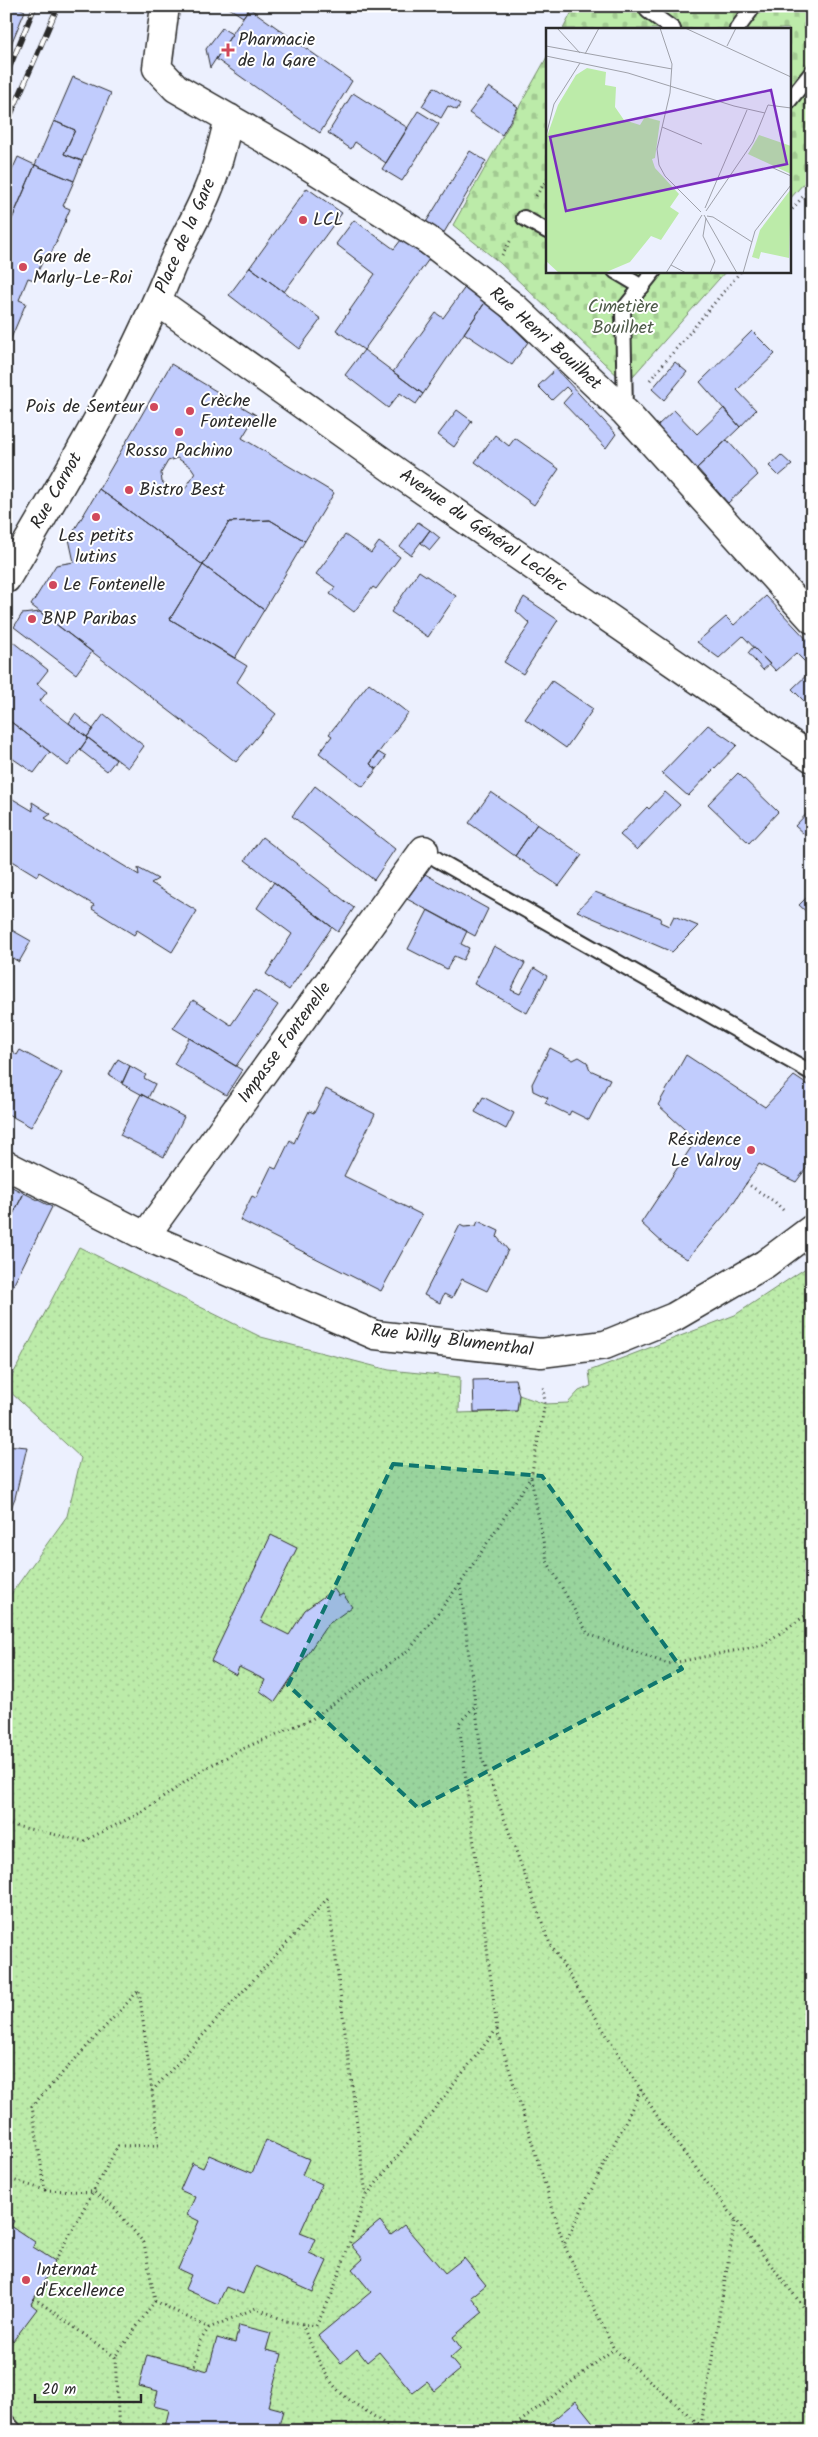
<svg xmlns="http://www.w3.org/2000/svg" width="818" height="2437" font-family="Kalam,sans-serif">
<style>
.cemetery{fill:url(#cemetery-stones);stroke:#748b6a}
.park{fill:url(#park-dots);stroke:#748b6a}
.building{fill:#c1ccfd;stroke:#2b2b2b;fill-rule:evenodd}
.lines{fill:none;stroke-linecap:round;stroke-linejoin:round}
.service-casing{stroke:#2b2b2b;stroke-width:18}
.minor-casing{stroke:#2b2b2b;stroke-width:31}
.secondary-casing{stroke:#2b2b2b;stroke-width:31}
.path{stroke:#2b2b2b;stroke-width:3;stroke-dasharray:1 4;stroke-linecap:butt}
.service{stroke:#fff;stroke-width:14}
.minor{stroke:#fff;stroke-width:28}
.secondary{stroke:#fff;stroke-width:28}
.rail-casing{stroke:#2b2b2b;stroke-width:5.5}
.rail{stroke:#fff;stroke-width:4;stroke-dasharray:11;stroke-linecap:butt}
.marked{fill:#0f766e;fill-opacity:0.2;stroke:#0f766e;stroke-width:4;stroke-dasharray:10 6;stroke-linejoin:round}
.poi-dot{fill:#d1495b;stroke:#fff;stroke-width:2}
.labels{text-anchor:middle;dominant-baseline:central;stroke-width:4;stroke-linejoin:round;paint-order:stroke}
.poi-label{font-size:18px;fill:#2b2b2b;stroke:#fff;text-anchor:start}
.street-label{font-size:18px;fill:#2b2b2b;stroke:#fff}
.park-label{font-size:18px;fill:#4f5b4a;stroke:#fff}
.inset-road{fill:none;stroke:#9fa1aa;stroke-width:1}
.view{fill:#7b2cbf;fill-opacity:0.15;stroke:#7b2cbf;stroke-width:2.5}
.inset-edge{fill:none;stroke:#2b2b2b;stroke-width:2.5}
</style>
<defs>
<pattern id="cemetery-stones" width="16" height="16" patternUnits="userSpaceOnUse" patternTransform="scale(1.25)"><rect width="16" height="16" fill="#bceba9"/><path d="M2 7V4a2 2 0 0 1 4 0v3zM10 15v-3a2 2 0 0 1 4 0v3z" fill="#a2ca92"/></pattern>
<pattern id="park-dots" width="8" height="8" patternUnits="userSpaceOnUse" patternTransform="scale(1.25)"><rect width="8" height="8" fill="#bceba9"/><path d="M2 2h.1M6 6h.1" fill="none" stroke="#a2ca92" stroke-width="1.8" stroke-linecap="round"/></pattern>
</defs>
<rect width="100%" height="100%" fill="#ecf0fe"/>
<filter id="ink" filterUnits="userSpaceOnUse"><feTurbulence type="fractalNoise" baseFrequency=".02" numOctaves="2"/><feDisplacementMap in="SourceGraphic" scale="10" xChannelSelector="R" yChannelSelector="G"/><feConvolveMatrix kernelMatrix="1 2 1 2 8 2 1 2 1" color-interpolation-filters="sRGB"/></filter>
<g filter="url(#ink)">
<path class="cemetery" d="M 575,6 L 812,6 L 812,174 L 789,200 L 789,29 L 563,29 Z
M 547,57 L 547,271 L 726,271 L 626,384 L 500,263 L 453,225 Z"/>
<path class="park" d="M 79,1247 L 261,1337 L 389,1370 L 460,1377 L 459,1413 L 517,1411 L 519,1395 L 545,1404 L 568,1403 L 579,1391 L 591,1386 L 589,1371 L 735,1315 L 812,1264 L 812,2431 L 6,2431 L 6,1601 L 67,1516 L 81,1458 L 6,1388 Z"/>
<path class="building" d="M 6,6 L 15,6 L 25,11 L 6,56 Z
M 226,6 L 251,6 L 243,17 Z
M 249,8 L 352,81 L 320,133 L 216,59 Z
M 222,28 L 232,34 L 210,68 L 206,49 Z
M 73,77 L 111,93 L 82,161 L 64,154 L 75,130 L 54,121 Z
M 434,87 L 460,104 L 457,110 L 448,106 L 441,118 L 422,106 Z
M 489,87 L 518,107 L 502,135 L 469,113 Z
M 353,93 L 408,128 L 386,163 L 355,142 L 351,149 L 328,133 Z
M 418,111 L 439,124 L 402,181 L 382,169 Z
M 54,121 L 75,130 L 64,154 L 82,161 L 74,181 L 35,165 Z
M 470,151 L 486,161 L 442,236 L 425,224 Z
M 18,157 L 35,165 L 6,233 L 6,184 Z
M 35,165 L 74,181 L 63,206 L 70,209 L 50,256 L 46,254 L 34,280 L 28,278 L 19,300 L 26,303 L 6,350 L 6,233 Z
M 307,188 L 342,213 L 284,292 L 250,267 Z
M 354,220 L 394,249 L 401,240 L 429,259 L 364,350 L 336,330 L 375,274 L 336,244 Z
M 250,267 L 321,319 L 299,349 L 229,295 Z
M 466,286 L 486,301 L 423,394 L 393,372 L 436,313 L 443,318 Z
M 486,301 L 528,342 L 512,365 L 464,333 Z
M 752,331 L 775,354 L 737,390 L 756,410 L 740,427 L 700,382 Z
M 364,350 L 423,394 L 416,404 L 400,393 L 388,408 L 345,375 Z
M 675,362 L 687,372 L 664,400 L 652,389 Z
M 171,364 L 256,415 L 242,438 L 334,493 L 305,541 L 270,520 L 229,522 L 203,565 L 99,489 ZM 177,458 L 191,467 L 195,473 L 185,489 L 177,492 L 162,482 L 161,473 L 168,461 Z
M 556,369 L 616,434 L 606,448 L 563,403 L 572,393 L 566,387 L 552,400 L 538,386 Z
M 724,408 L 740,427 L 695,470 L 660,432 L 658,425 L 674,410 L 697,434 Z
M 457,410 L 472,421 L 454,447 L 438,435 Z
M 495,435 L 509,446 L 515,438 L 559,469 L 534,505 L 475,462 Z
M 727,440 L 758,475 L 728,503 L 697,468 Z
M 781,455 L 792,465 L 779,476 L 769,466 Z
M 99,489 L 203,565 L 170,619 L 247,666 L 237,682 L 276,714 L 236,762 L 31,605 L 56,565 L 74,562 L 69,539 Z
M 270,520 L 305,541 L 264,610 L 203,565 L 229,522 Z
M 418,522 L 430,530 L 411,555 L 400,547 Z
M 430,530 L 440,538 L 430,550 L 421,543 Z
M 345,535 L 371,553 L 379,542 L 400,557 L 376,589 L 373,587 L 354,612 L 330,594 L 335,587 L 316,574 Z
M 203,565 L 264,610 L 235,658 L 170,619 Z
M 419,571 L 456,596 L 428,637 L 391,612 Z
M 766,596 L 812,645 L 812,669 L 796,653 L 776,671 L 743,636 L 719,658 L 697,642 L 726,617 L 734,625 Z
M 524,597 L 558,620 L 523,674 L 504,662 L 530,624 L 516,611 Z
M 40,612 L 92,652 L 76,674 L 14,627 L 22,614 Z
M 8,638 L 48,670 L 37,684 L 47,692 L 40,701 L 88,738 L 68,766 L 6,718 L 6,642 Z
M 753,647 L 770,664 L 763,670 L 748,653 Z
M 812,670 L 812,709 L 792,689 Z
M 552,681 L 593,709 L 566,748 L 525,719 Z
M 369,683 L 408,713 L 370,764 L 377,769 L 363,787 L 319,753 L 332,736 L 329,734 Z
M 75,714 L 93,729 L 87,737 L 69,723 Z
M 104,714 L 144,746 L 128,768 L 87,737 Z
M 6,718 L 50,752 L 34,773 L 6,754 Z
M 708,725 L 737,745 L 688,796 L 662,773 Z
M 88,738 L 116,760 L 107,771 L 80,750 Z
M 378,752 L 386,757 L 377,769 L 370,764 Z
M 738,773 L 778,812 L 749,843 L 708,804 Z
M 315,786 L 395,849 L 374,880 L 292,816 Z
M 491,792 L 537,824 L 515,856 L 469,823 Z
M 665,792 L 680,805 L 637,850 L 620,835 L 647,807 L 649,809 Z
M 6,795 L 33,811 L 32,802 L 51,814 L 45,818 L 139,875 L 138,868 L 158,879 L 151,883 L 197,911 L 172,952 L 137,930 L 134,935 L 92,909 L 94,905 L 39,872 L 37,876 L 6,857 Z
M 812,808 L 812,841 L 795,826 Z
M 537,824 L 582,855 L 559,886 L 515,856 Z
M 262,837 L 354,908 L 338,932 L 245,860 Z
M 425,874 L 488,909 L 475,936 L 407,899 Z
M 274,882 L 332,927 L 289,990 L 266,974 L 292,934 L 257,908 Z
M 595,892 L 661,918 L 660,922 L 669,926 L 674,916 L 698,926 L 672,952 L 577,911 Z
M 812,892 L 812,917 L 799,905 Z
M 428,910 L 467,931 L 461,944 L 469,948 L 463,960 L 454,956 L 447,969 L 408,949 Z
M 10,929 L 31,941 L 19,962 L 6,954 L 6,936 Z
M 494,946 L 525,963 L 511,990 L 520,994 L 534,968 L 547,976 L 527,1013 L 474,984 Z
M 255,990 L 278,1005 L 236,1066 L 173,1028 L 193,1000 L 231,1025 Z
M 189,1038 L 242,1070 L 226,1095 L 174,1064 Z
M 6,1046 L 17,1055 L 20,1050 L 62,1073 L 31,1127 L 6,1113 Z
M 550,1048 L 573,1060 L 579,1057 L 587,1062 L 590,1070 L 610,1079 L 589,1120 L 571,1111 L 569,1115 L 545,1103 L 548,1098 L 533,1091 L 532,1084 Z
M 686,1055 L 765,1107 L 794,1076 L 812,1088 L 812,1161 L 808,1166 L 796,1182 L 759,1164 L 728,1211 L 687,1259 L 665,1245 L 641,1223 L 696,1140 L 658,1105 Z
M 118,1059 L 130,1066 L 122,1083 L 109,1075 Z
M 130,1066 L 146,1075 L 144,1078 L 155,1084 L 148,1098 L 122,1084 Z
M 326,1089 L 375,1114 L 344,1176 L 422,1215 L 381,1291 L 240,1220 L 252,1196 L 256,1198 L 271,1167 L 276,1169 L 290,1140 L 294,1143 L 309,1111 L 314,1113 Z
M 141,1094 L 184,1117 L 164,1157 L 120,1135 Z
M 483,1097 L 514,1113 L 506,1129 L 475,1112 Z
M 6,1184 L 24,1193 L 6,1228 Z
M 24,1193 L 52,1207 L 6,1300 L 6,1228 Z
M 478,1221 L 499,1231 L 497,1237 L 508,1250 L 487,1291 L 462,1279 L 452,1298 L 444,1294 L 440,1303 L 424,1295 L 460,1225 L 464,1227 L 476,1226 Z
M 515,1379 L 519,1395 L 517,1411 L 474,1412 L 473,1380 Z
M 6,1445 L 27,1447 L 15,1498 L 6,1520 Z
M 271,1535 L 297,1548 L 261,1621 L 289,1635 L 305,1610 L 334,1589 L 339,1596 L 343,1594 L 352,1607 L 327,1625 L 275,1702 L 260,1691 L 265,1680 L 239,1667 L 236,1675 L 211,1661 Z
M 266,2140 L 309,2159 L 302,2175 L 322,2184 L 300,2233 L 315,2239 L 309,2253 L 327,2261 L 313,2292 L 255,2266 L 243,2294 L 226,2287 L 218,2304 L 185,2289 L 191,2275 L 178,2269 L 199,2221 L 187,2215 L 195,2197 L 180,2190 L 192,2163 L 203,2168 L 209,2155 L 252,2173 Z
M 6,2216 L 14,2221 L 11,2226 L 35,2242 L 33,2247 L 55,2261 L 31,2304 L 37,2309 L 13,2341 L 6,2335 Z
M 380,2221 L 391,2235 L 404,2225 L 445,2273 L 464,2258 L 486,2285 L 471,2297 L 483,2312 L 453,2337 L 461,2348 L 450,2358 L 460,2370 L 435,2391 L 427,2382 L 413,2393 L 379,2352 L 367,2362 L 357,2349 L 341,2363 L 318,2336 L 371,2292 L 352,2269 L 363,2259 L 351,2245 Z
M 239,2325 L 271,2333 L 266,2350 L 282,2354 L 268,2406 L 283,2410 L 279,2426 L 296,2431 L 164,2431 L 169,2410 L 154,2406 L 158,2391 L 139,2386 L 147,2355 L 208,2371 L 217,2338 L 235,2343 Z
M 576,2401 L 600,2431 L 540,2431 Z"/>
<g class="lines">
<g class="service-casing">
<path id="service" d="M 648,11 L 673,29
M 737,29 L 754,6
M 789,101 L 812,72
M 524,218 L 547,231
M 615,271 L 642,287
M 625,411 L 623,310 L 654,271
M 424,850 L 438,860 L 812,1073
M 6,2421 L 15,2431"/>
</g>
<g class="minor-casing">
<path id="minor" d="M 165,6 L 157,68 L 176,88 L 282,149 L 428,240 L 514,307 L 625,412 L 812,619
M 157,301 L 404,477 L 812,758
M 6,579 C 65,479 125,379 169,272 C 180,244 197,218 208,190 C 218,167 223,142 229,118
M 145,1236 L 424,850"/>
</g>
<g class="secondary-casing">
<path id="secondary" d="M 6,1165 L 145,1236 L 375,1335 L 541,1353 L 605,1345 L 674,1317 L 765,1264 L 812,1229"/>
</g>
<path class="path" d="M 536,196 L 547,179
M 789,213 L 812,186
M 65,221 L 66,221
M 56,242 L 57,243
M 502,255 L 512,238
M 650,380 L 741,271
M 746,1183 L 775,1202 L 784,1211
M 531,1478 L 547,1561 L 588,1634 L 668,1664 L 763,1645 L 812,1611
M 460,1584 L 482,1758 L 550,1944 L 664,2127 L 812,2318
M 6,1824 L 84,1841 L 144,1811 L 202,1770 L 242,1749 L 312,1719 L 410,1649 L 460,1584 L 531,1477 L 545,1404 L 543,1384
M 497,2030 L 564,2245
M 641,2090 L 564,2245 L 614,2349 L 701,2426 L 695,2431
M 152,2091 L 328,1898 L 366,2195 L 332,2294 L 316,2326 L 286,2321 L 256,2308 L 209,2328 L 200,2341 L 194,2367
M 6,2178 L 45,2190 L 32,2106 L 139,1990 L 159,2145 L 118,2146 L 55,2261
M 45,2190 L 94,2192 L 112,2205 L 144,2243 L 155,2301 L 115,2357
M 367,2195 L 497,2029 L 459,1723 L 476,1705
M 34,2298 L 115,2357 L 119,2431
M 155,2301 L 209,2328
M 302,2324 C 310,2343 325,2379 340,2392 C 356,2407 377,2416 393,2431
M 701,2425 L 735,2220
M 508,2431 L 614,2349"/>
<use href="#service" class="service"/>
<use href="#minor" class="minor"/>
<use href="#secondary" class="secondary"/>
<g class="rail-casing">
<path id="rail" d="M 6,76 L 35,6
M 6,126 L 58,6"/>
</g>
<use href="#rail" class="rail"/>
</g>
</g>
<path class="marked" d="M 393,1464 L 542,1476 L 682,1669 L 418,1808 L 288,1685 Z"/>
<g class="poi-dot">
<path d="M225.5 42.5h5v5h5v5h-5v5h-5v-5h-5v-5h5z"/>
<circle cx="303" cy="220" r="5"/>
<circle cx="23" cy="267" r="5"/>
<circle cx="154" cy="407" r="5"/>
<circle cx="190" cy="411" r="5"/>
<circle cx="179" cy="432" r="5"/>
<circle cx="129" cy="490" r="5"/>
<circle cx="96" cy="517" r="5"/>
<circle cx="53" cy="585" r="5"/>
<circle cx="32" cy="619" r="5"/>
<circle cx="751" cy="1150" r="5"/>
<circle cx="26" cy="2280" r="5"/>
</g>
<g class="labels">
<g class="poi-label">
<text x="238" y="40">Pharmacie<tspan x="238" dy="21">de la Gare</tspan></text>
<text x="313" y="220">LCL</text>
<text x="33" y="257">Gare de<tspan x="33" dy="21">Marly-Le-Roi</tspan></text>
<text x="200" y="401">Crèche<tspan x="200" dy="21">Fontenelle</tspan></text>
<text x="144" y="407" text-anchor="end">Pois de Senteur</text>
<text x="179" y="451" text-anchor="middle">Rosso Pachino</text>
<text x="139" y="490">Bistro Best</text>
<text x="96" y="536" text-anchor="middle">Les petits<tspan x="96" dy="21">lutins</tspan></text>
<text x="63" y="585">Le Fontenelle</text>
<text x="42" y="619">BNP Paribas</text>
<text x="741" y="1140" text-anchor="end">Résidence<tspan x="741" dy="21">Le Valroy</tspan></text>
<text x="36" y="2270">Internat<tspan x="36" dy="21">d'Excellence</tspan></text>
</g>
<g class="street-label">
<text transform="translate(186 236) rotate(-66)">Place de la Gare</text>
<text transform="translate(545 339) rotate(42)">Rue Henri Bouilhet</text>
<text transform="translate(57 491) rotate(-60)">Rue Carnot</text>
<text transform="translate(483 531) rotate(35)">Avenue du Général Leclerc</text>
<text transform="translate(285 1043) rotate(-54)">Impasse Fontenelle</text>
<text transform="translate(452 1341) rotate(7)">Rue Willy Blumenthal</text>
</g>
<g class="park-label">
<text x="623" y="307">Cimetière<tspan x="623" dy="21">Bouilhet</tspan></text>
</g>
</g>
<g transform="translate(546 28)">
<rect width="245" height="245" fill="#ecf0fe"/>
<path d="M 213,107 L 245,118 L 245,146 L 202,126 Z" fill="#bceba9"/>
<path d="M 41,40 L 60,44 L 59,57 L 70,59 L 69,79 L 78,92 L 94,97 L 99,89 L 114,93 L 109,130 L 106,131 L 109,140 L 133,166 L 124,179 L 133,185 L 115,212 L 105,208 L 84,234 L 58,245 L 13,245 L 0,233 L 0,111 L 12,77 L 30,47 ZM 245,161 L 243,230 L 215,224 L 213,231 L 206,229 L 214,202 Z" fill="#bceba9"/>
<path class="inset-road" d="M 11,0 L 34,25M 114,0 L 126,36 L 124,65 L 111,121 L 113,137 L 119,148 L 155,184M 139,0 L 245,49M 0,18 L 126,41M 181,18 L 190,0M 39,26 L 53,0M 0,28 L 82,45 L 188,78 L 219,85M 116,99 L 156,116M 0,108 L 8,76 L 34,35M 225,139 L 245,148M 159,180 L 201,82M 160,183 L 207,114 L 222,77 L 245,80M 158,187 L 191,245M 161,188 L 167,189 L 206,214M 160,190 L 157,208 L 169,233 L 164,245M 125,237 L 140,245M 120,245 L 156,187M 197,245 L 209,203 L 245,157"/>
<path class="view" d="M 225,62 L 241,136 L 20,183 L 4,109 Z"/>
<rect width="245" height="245" class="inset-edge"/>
</g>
<rect width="818" height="2437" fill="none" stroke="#fff" stroke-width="25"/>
<rect x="12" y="12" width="793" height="2412" fill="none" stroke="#2b2b2b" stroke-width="2" filter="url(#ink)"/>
<path d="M35 2394v8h106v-8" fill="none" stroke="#2b2b2b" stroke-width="2.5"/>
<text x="42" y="2394" font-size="15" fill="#2b2b2b" stroke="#ffffff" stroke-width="4" paint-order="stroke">20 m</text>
</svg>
